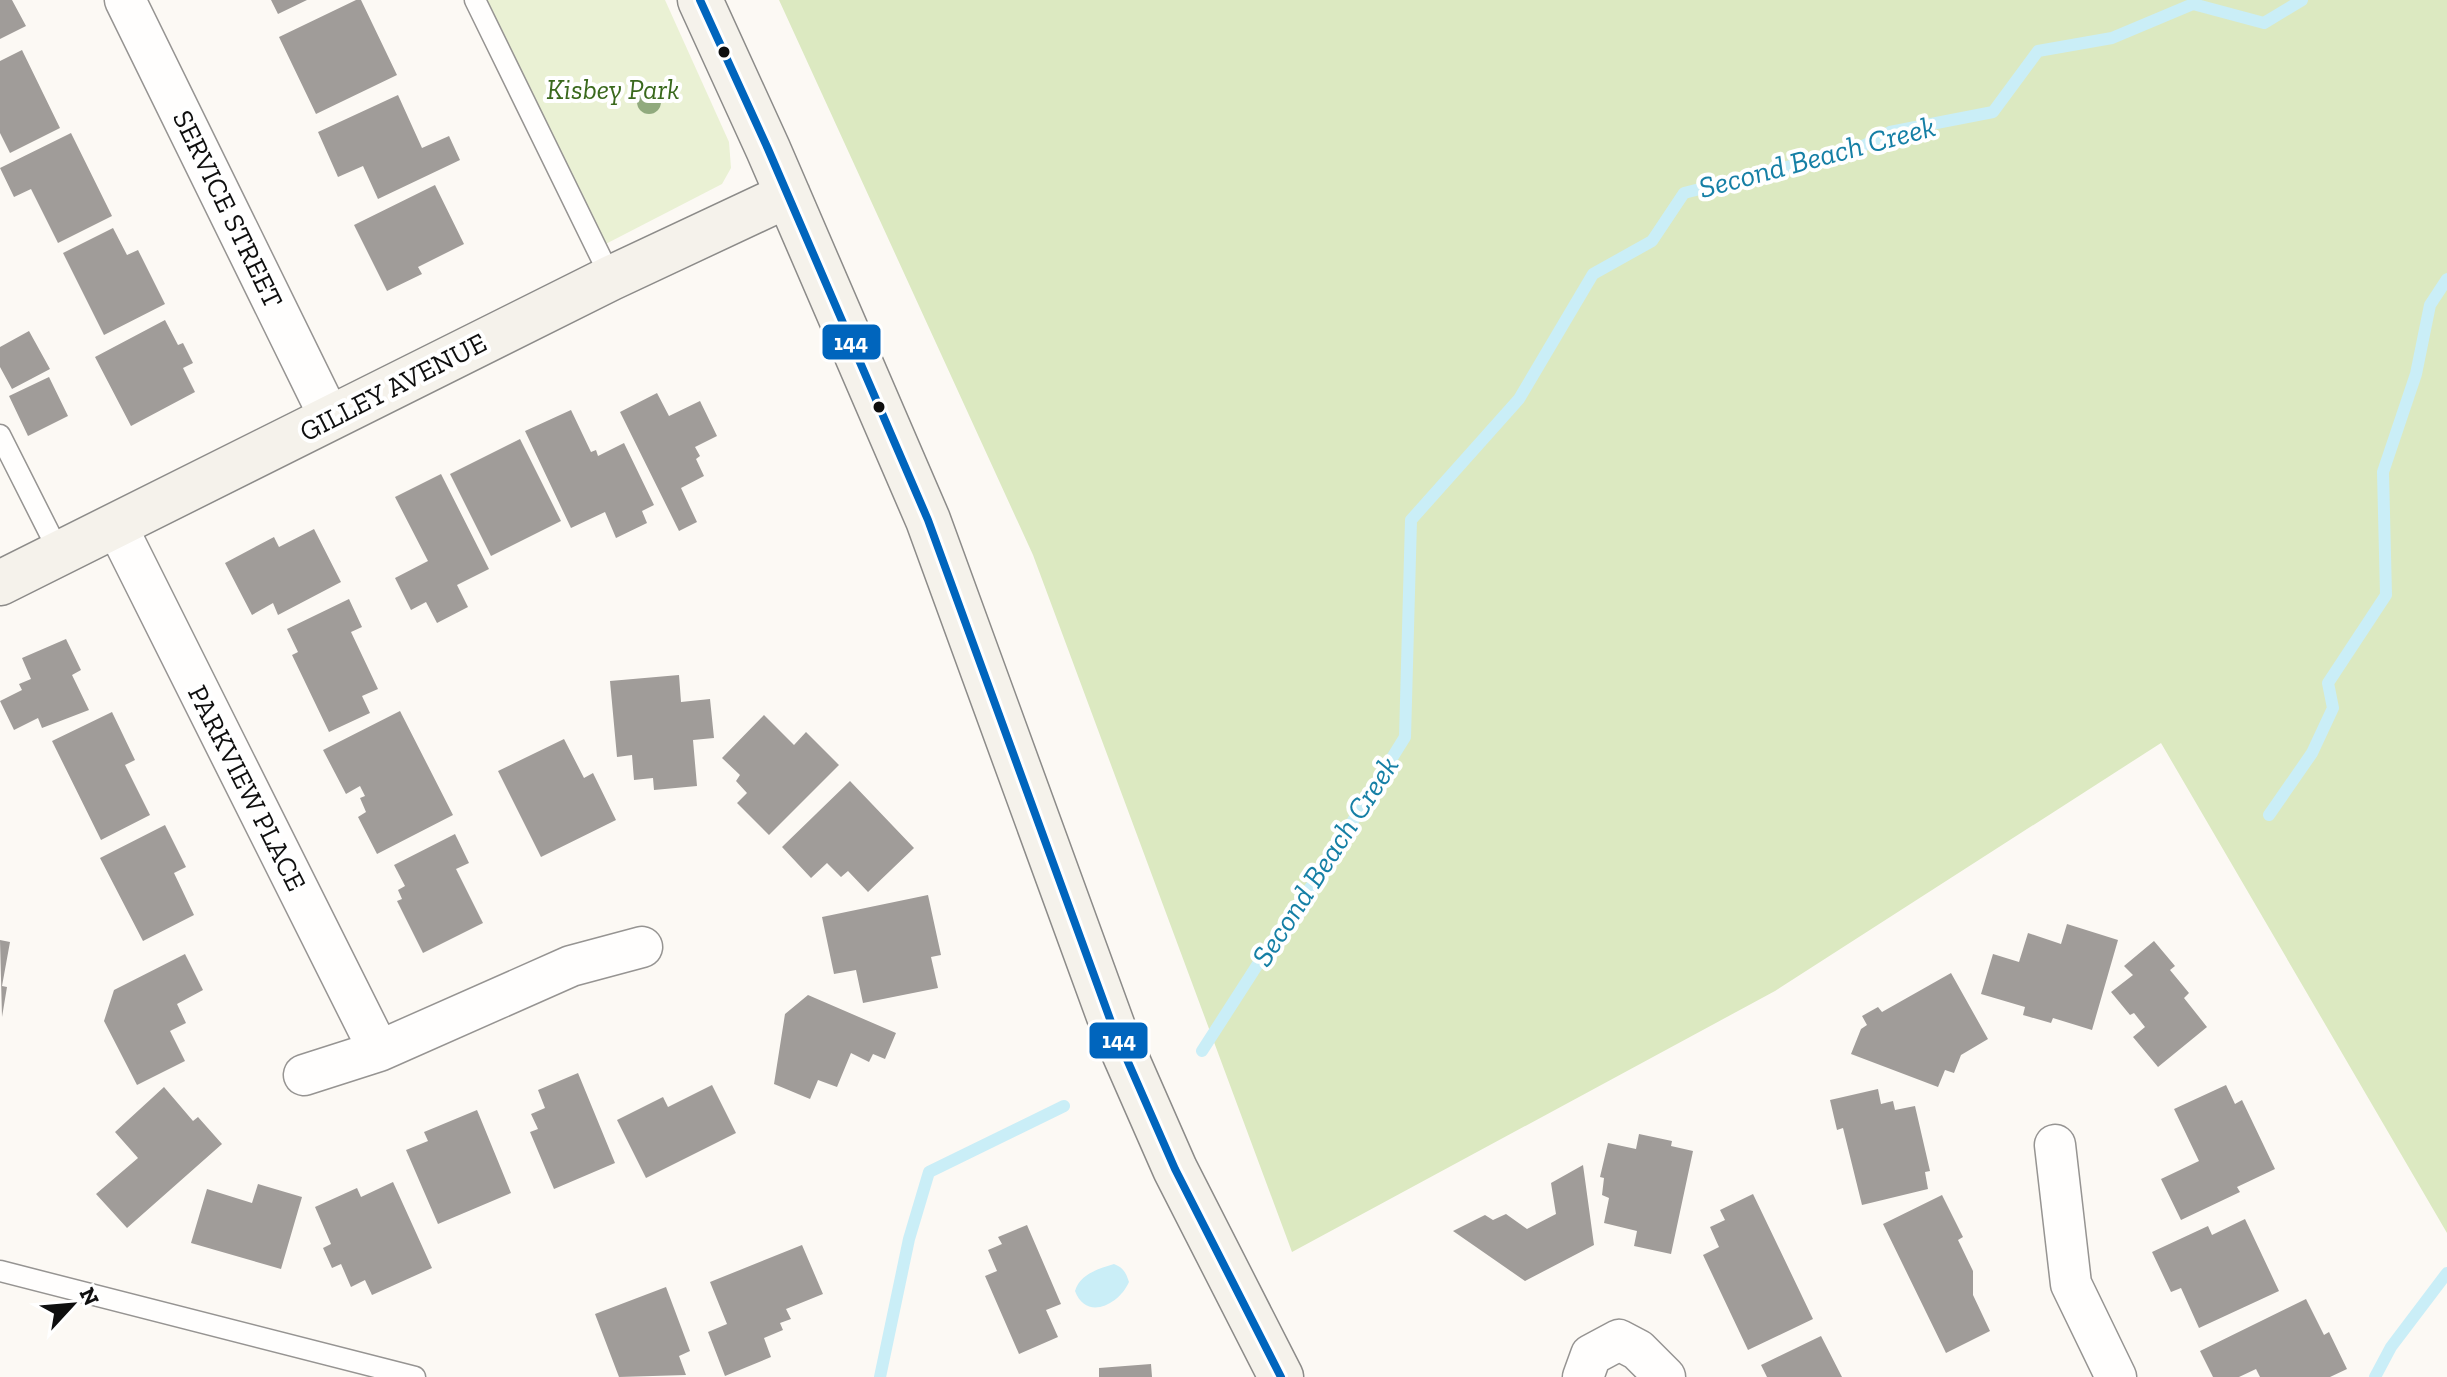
<svg xmlns="http://www.w3.org/2000/svg" width="2447" height="1377" font-family="'Zilla Slab',serif">
<style>
.green{fill:#eaf1d4}
.forest{fill:#dce9c1}
.water{fill:#caeef7}
.lines{fill:none;stroke-linecap:round;stroke-linejoin:round}
.stream{stroke:#caeef7;stroke-width:12}
.building{fill:#a09c99}
.lane-casing{stroke:#969492;stroke-width:23}
.street-casing{stroke:#969492;stroke-width:43}
.secondary-casing{stroke:#8c8b89;stroke-width:47}
.lane{stroke:#fffefd;stroke-width:20}
.street{stroke:#fffefd;stroke-width:40}
.secondary{stroke:#f5f2eb;stroke-width:44}
.bus-1-casing{stroke:#fff;stroke-width:14}
.bus-1{stroke:#0065bd;stroke-width:8}
.tree{fill:#91aa7e}
.bus-dot{fill:#0f0f0f;stroke:#fff;stroke-width:3}
.labels{text-anchor:middle;dominant-baseline:central;stroke-width:8;stroke-linejoin:round;paint-order:stroke}
.park-label{font-size:28px;font-style:italic;fill:#3a691d;stroke:#fff}
.street-label{font-size:28px;fill:#0f0f0f;stroke:#fff}
.water-label{font-size:30px;font-style:italic;fill:#157fa5;stroke:#fff}
.line-badge{stroke:#fff;stroke-width:3}
.badge-label{font-size:22px;text-anchor:middle;font-weight:bold;fill:#fff}
</style>
<rect width="100%" height="100%" fill="#fcf9f4"/>
<path class="green" d="M 475,0 L 665,0 L 729,142 L 731,168 L 722,184 L 596,249 Z"/>
<path class="forest" d="M 779,0 L 2447,0 L 2447,1233 L 2161,743 L 1775,991 L 1292,1252 L 1033,555 Z"/>
<path class="water" d="M 1114,1264 C 1124,1268 1126,1273 1129,1282 C 1119,1305 1086,1321 1075,1291 C 1080,1274 1098,1269 1114,1264 Z"/>
<g class="lines">
<path class="stream" d="M 2269,815 L 2312,753 L 2333,708 L 2328,683 L 2386,595 L 2383,472 L 2416,374 L 2430,305 L 2447,279
M 1202,1051 L 1276,936 L 1320,874 L 1405,737 L 1411,520 L 1519,399 L 1593,274 L 1652,241 L 1684,193 L 1857,149 L 1890,132 L 1993,112 L 2038,51 L 2112,38 L 2193,4 L 2264,23 L 2302,0
M 880,1377 L 909,1239 L 929,1172 L 1064,1106
M 2375,1377 L 2391,1347 L 2447,1273"/>
</g>
<path class="building" d="M 0,0 L 12,0 L 26,26 L 0,39 Z
M 271,0 L 307,0 L 278,14 Z
M 356,0 L 361,0 L 397,75 L 316,114 L 279,37 Z
M 22,50 L 60,128 L 10,153 L 0,133 L 0,61 Z
M 398,95 L 422,148 L 449,136 L 460,160 L 378,199 L 363,166 L 338,177 L 318,132 Z
M 71,133 L 112,216 L 58,243 L 31,189 L 14,197 L 0,168 Z
M 435,185 L 464,244 L 418,267 L 422,274 L 387,291 L 354,225 Z
M 113,228 L 127,255 L 138,250 L 165,304 L 104,335 L 63,253 Z
M 165,320 L 178,345 L 183,343 L 193,363 L 183,368 L 195,392 L 131,426 L 95,357 Z
M 29,331 L 50,369 L 12,389 L 0,367 L 0,347 Z
M 49,377 L 68,416 L 28,436 L 9,396 Z
M 657,393 L 669,416 L 700,401 L 717,436 L 695,447 L 700,456 L 696,459 L 704,476 L 681,488 L 697,522 L 679,531 L 620,412 Z
M 571,410 L 591,452 L 596,450 L 598,456 L 624,443 L 654,505 L 642,511 L 647,523 L 616,538 L 605,512 L 571,528 L 525,431 Z
M 520,439 L 561,521 L 491,556 L 450,474 Z
M 441,474 L 489,569 L 457,585 L 468,607 L 437,623 L 426,602 L 411,610 L 395,578 L 428,561 L 395,497 Z
M 314,529 L 341,582 L 278,615 L 273,603 L 252,615 L 225,563 L 274,537 L 279,547 Z
M 349,599 L 362,627 L 351,632 L 378,689 L 362,696 L 370,713 L 329,732 L 292,655 L 298,652 L 287,629 Z
M 66,639 L 81,670 L 72,675 L 89,710 L 42,728 L 38,718 L 14,730 L 0,701 L 22,690 L 19,684 L 31,679 L 22,658 Z
M 679,675 L 681,702 L 710,699 L 714,738 L 693,740 L 697,786 L 654,790 L 653,778 L 634,780 L 632,755 L 617,757 L 610,681 Z
M 400,711 L 453,815 L 377,854 L 358,817 L 366,812 L 360,798 L 365,796 L 360,786 L 346,794 L 323,750 Z
M 112,712 L 135,760 L 125,765 L 150,815 L 101,840 L 52,741 Z
M 764,715 L 794,745 L 806,732 L 839,765 L 769,835 L 737,803 L 747,793 L 736,781 L 740,775 L 722,758 Z
M 564,739 L 584,778 L 593,773 L 616,820 L 541,857 L 498,771 Z
M 850,781 L 914,848 L 868,892 L 848,871 L 841,877 L 827,863 L 811,878 L 782,847 Z
M 165,825 L 186,867 L 174,873 L 194,915 L 143,941 L 100,858 Z
M 455,834 L 469,863 L 456,869 L 483,923 L 423,953 L 397,901 L 402,899 L 398,890 L 405,886 L 394,865 Z
M 928,895 L 941,955 L 931,957 L 938,988 L 863,1003 L 856,970 L 834,974 L 822,917 Z
M 2067,924 L 2118,940 L 2092,1030 L 2053,1018 L 2051,1023 L 2023,1015 L 2025,1007 L 1981,994 L 1993,954 L 2019,962 L 2028,933 L 2061,944 Z
M 0,940 L 10,942 L 2,986 L 7,987 L 2,1017 Z
M 2154,941 L 2175,966 L 2170,970 L 2189,993 L 2184,998 L 2207,1027 L 2158,1067 L 2133,1037 L 2145,1027 L 2134,1013 L 2130,1015 L 2111,992 L 2133,975 L 2124,966 Z
M 185,954 L 203,990 L 177,1004 L 186,1023 L 170,1031 L 185,1061 L 137,1085 L 104,1021 L 114,990 Z
M 1951,973 L 1988,1039 L 1961,1055 L 1954,1073 L 1945,1070 L 1938,1087 L 1851,1054 L 1861,1029 L 1867,1025 L 1862,1016 L 1878,1007 L 1882,1012 Z
M 808,995 L 896,1033 L 885,1059 L 873,1054 L 869,1062 L 851,1053 L 837,1087 L 818,1080 L 810,1099 L 774,1084 L 785,1014 Z
M 578,1073 L 615,1163 L 554,1189 L 530,1132 L 538,1129 L 531,1114 L 545,1108 L 538,1090 Z
M 712,1085 L 736,1133 L 646,1178 L 617,1120 L 663,1097 L 668,1107 Z
M 2226,1085 L 2235,1104 L 2242,1100 L 2275,1169 L 2237,1187 L 2240,1192 L 2181,1220 L 2161,1179 L 2199,1161 L 2174,1109 Z
M 164,1087 L 193,1121 L 198,1117 L 222,1144 L 127,1228 L 96,1194 L 138,1158 L 115,1132 Z
M 1878,1089 L 1881,1104 L 1893,1101 L 1895,1110 L 1915,1106 L 1930,1171 L 1925,1172 L 1928,1189 L 1862,1205 L 1843,1128 L 1837,1130 L 1830,1100 Z
M 477,1110 L 511,1193 L 438,1224 L 406,1150 L 428,1141 L 424,1132 Z
M 1639,1134 L 1672,1141 L 1671,1146 L 1693,1151 L 1671,1254 L 1634,1246 L 1637,1231 L 1604,1223 L 1609,1198 L 1602,1195 L 1604,1178 L 1600,1177 L 1608,1143 L 1636,1149 Z
M 1583,1165 L 1594,1245 L 1525,1281 L 1453,1231 L 1485,1215 L 1493,1220 L 1506,1214 L 1527,1229 L 1556,1214 L 1551,1183 Z
M 393,1182 L 432,1268 L 372,1295 L 365,1280 L 351,1287 L 341,1264 L 332,1268 L 323,1248 L 331,1244 L 315,1207 L 357,1188 L 361,1197 Z
M 258,1184 L 302,1197 L 281,1269 L 191,1243 L 207,1189 L 252,1203 Z
M 1753,1194 L 1813,1319 L 1748,1350 L 1703,1255 L 1719,1247 L 1710,1227 L 1725,1220 L 1720,1210 Z
M 1942,1195 L 1963,1237 L 1958,1240 L 1973,1271 L 1973,1295 L 1990,1331 L 1946,1353 L 1883,1224 Z
M 2245,1219 L 2279,1291 L 2199,1328 L 2181,1288 L 2171,1292 L 2152,1252 L 2208,1226 L 2212,1235 Z
M 1027,1225 L 1061,1304 L 1046,1310 L 1058,1337 L 1019,1354 L 985,1276 L 997,1271 L 988,1250 L 1002,1244 L 998,1237 Z
M 802,1245 L 823,1294 L 786,1309 L 791,1319 L 780,1323 L 783,1330 L 764,1338 L 771,1357 L 725,1376 L 708,1332 L 727,1324 L 710,1282 Z
M 666,1287 L 690,1351 L 679,1356 L 686,1375 L 619,1377 L 595,1314 Z
M 2306,1299 L 2324,1335 L 2329,1332 L 2347,1369 L 2330,1377 L 2260,1377 L 2256,1369 L 2239,1377 L 2213,1377 L 2200,1351 Z
M 1821,1336 L 1842,1377 L 1767,1377 L 1761,1365 Z
M 1151,1364 L 1152,1377 L 1099,1377 L 1099,1368 Z"/>
<g class="lines">
<g class="lane-casing">
<path id="lane" d="M 475,0 L 611,278
M 0,435 L 60,554
M 0,1271 L 415,1377"/>
</g>
<g class="street-casing">
<path id="street" d="M 125,0 L 330,418
M 116,525 L 379,1051 L 571,966 L 642,947
M 304,1075 L 379,1051
M 2055,1145 L 2071,1284 L 2116,1377
M 1583,1377 L 1591,1355 L 1619,1340 L 1638,1350 L 1665,1377"/>
</g>
<g class="secondary-casing">
<path id="secondary" d="M 700,0 L 768,149 L 928,520 L 1114,1030 L 1175,1169 L 1281,1377
M 0,583 L 611,278 L 788,195"/>
</g>
<use href="#lane" class="lane"/>
<use href="#street" class="street"/>
<use href="#secondary" class="secondary"/>
<g class="bus-1-casing">
<path id="bus-1" d="M 700,0 L 768,149 L 928,520 L 1114,1030 L 1175,1169 L 1281,1377"/>
</g>
<use href="#bus-1" class="bus-1"/>
</g>
<circle class="tree" cx="649" cy="102" r="12"/>
<g class="bus-dot">
<circle cx="724" cy="52" r="7"/>
<circle cx="879" cy="407" r="7"/>
</g>
<g class="labels">
<g class="park-label">
<text x="613" y="89">Kisbey Park</text>
</g>
<g class="street-label">
<text transform="translate(228 209) rotate(64)">SERVICE STREET</text>
<text transform="translate(393 387) rotate(-27)">GILLEY AVENUE</text>
<text transform="translate(247 788) rotate(63)">PARKVIEW PLACE</text>
</g>
<g class="water-label">
<text transform="translate(1817 157) rotate(-15)">Second Beach Creek</text>
<text transform="translate(1325 861) rotate(-57)">Second Beach Creek</text>
</g>
</g>
<g class="line-badge">
<rect x="821" y="323" width="61" height="38" rx="8" fill="#0065bd"/>
<rect x="1088" y="1021" width="61" height="39" rx="8" fill="#0065bd"/>
</g>
<g class="badge-label">
<text x="851" y="350">144</text>
<text x="1119" y="1048">144</text>
</g>
<g transform="translate(72 1305) rotate(64)" stroke="#ffffff" stroke-width="6" paint-order="stroke">
<path d="M0-6L14 30L0 20L-14 30Z" fill="#0f0f0f"/>
<text y="-12" font-size="22" font-weight="bold" text-anchor="middle" fill="#0f0f0f">N</text>
</g>
</svg>
